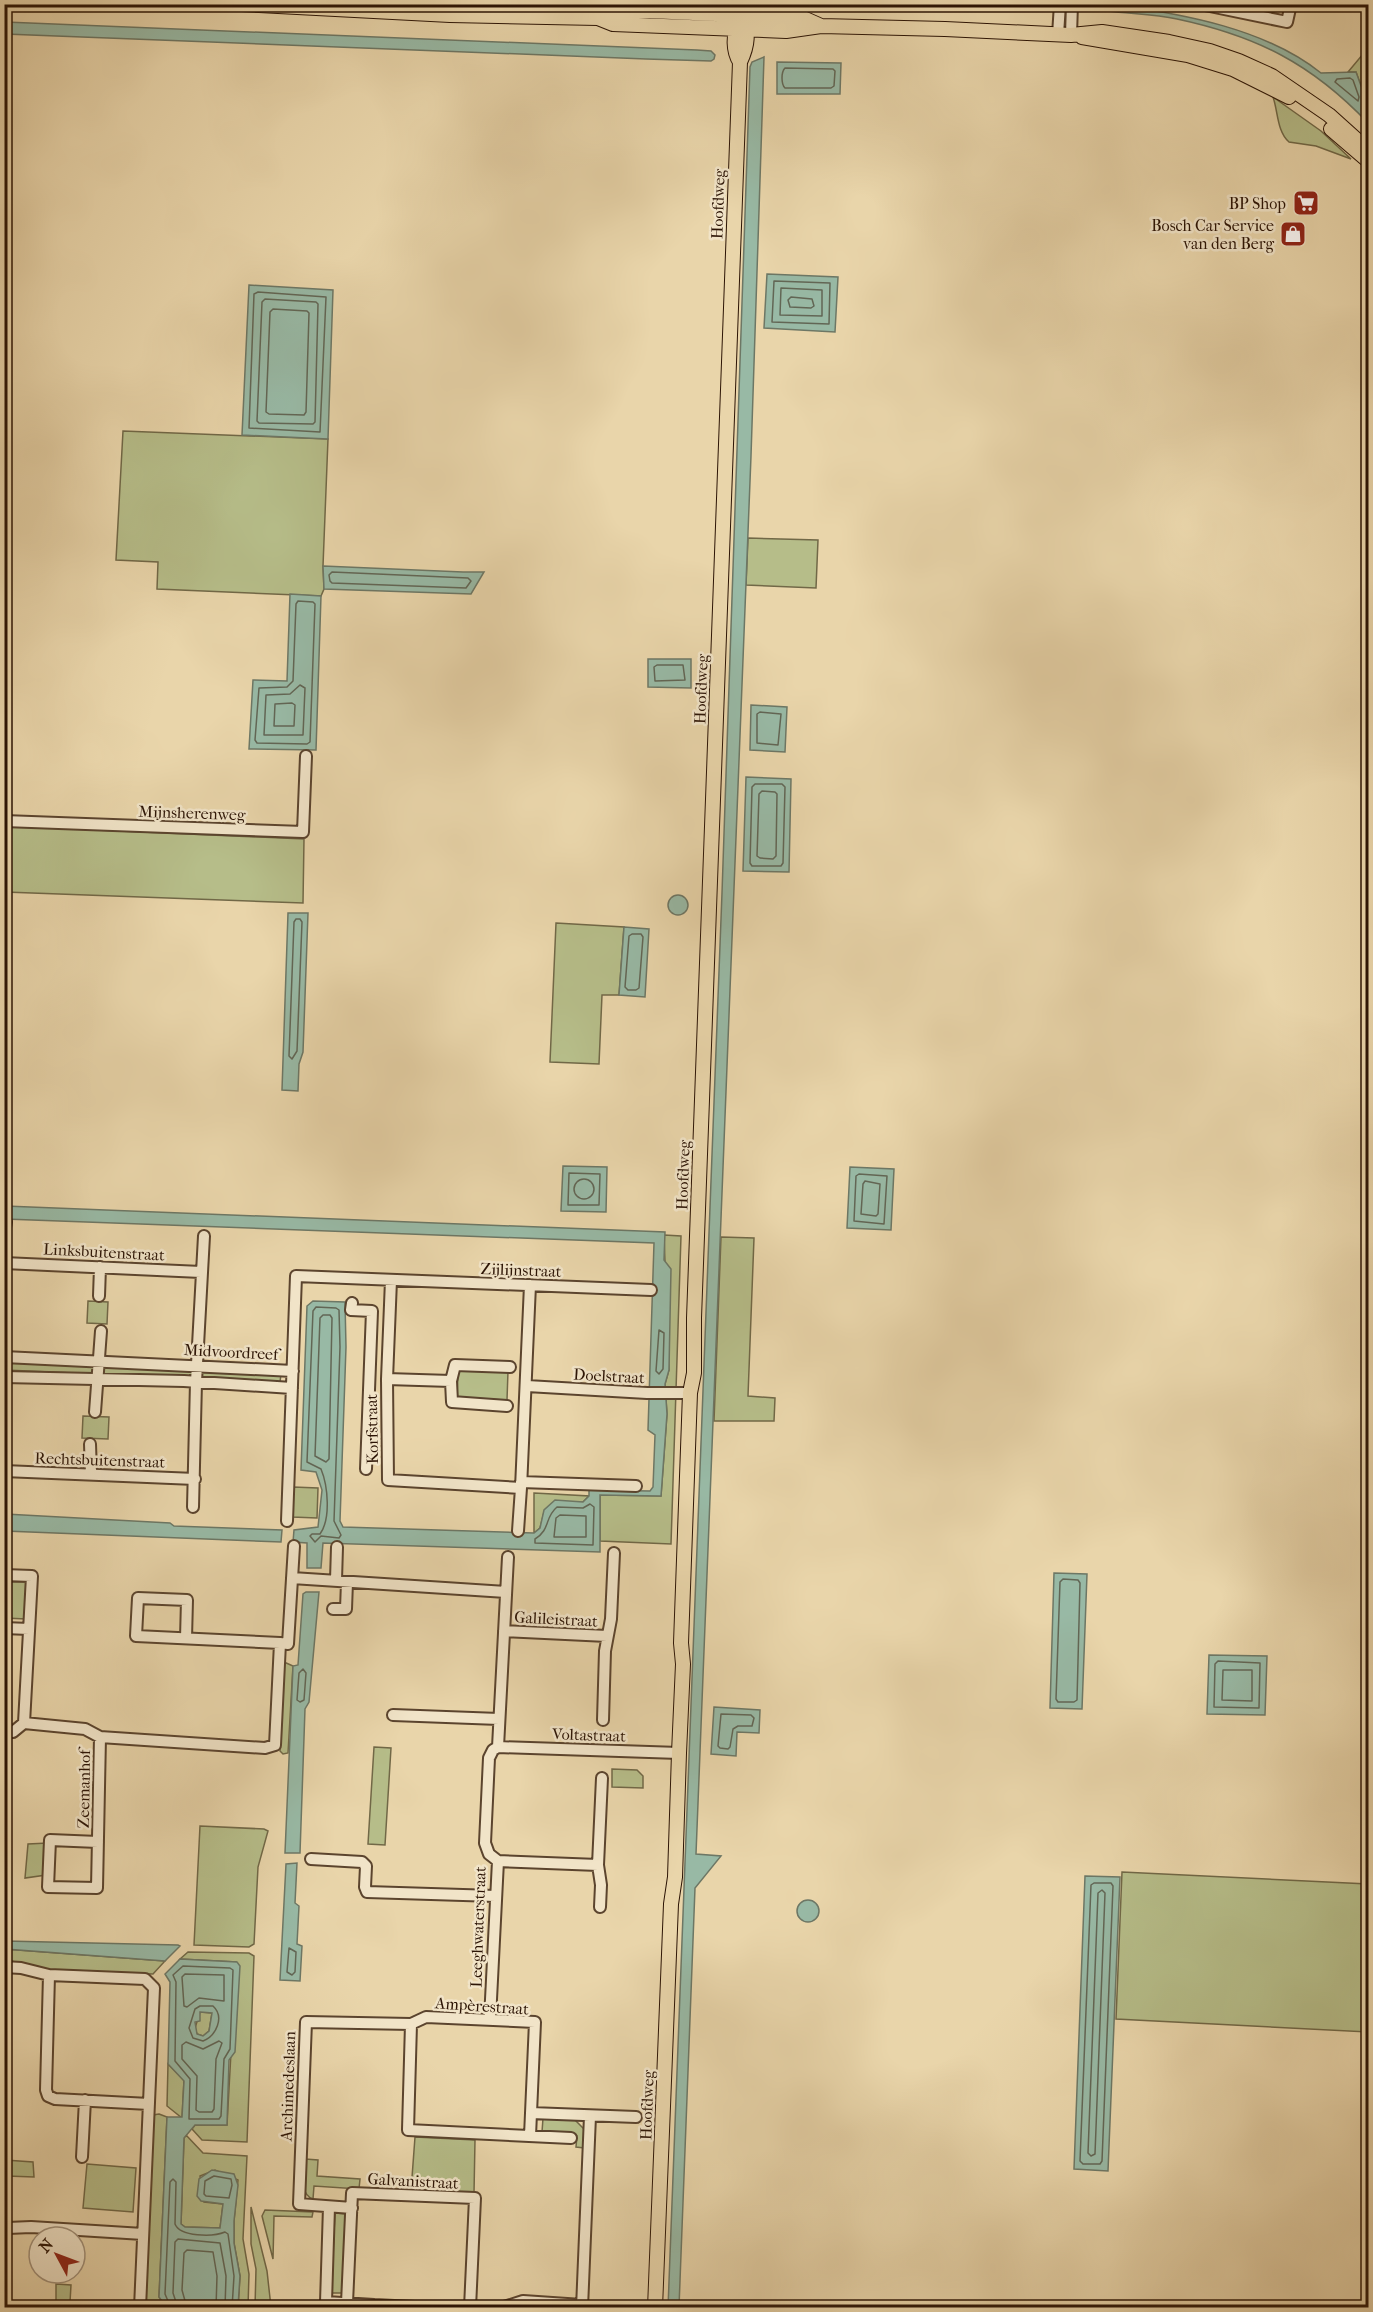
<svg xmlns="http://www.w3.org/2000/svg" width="1373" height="2312" font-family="'IM FELL French Canon',serif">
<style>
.green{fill:#b6bd89;stroke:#716847;stroke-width:1.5}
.water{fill:#98b9a5;stroke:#6d7765;stroke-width:1.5;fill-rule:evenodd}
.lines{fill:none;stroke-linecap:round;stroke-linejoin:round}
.shore{stroke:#626655;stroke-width:1.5}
.minor-casing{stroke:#5b442e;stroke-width:14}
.major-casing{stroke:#2c1405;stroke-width:16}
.minor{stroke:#f1e4c8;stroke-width:10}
.major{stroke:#e9d5aa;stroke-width:14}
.labels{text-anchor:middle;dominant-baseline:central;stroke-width:5;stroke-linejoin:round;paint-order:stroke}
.poi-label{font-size:16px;fill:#2c1405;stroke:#f1e4c8;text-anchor:end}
.street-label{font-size:16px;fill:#2c1405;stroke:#f1e4c8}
</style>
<rect width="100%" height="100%" fill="#e9d5aa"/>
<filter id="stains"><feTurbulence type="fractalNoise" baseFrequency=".00333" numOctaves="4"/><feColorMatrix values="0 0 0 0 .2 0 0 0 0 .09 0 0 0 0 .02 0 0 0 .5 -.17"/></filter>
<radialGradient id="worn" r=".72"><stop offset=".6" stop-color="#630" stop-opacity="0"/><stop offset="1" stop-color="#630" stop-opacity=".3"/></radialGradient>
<path class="green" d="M 326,5 L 610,5 L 492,10 Z
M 1368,48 L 1368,105 L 1356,72 L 1348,72 Z
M 1273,97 L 1321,131 L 1351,159 L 1316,146 L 1289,142 C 1277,132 1278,111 1273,97 Z
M 123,431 L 328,439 L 323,566 L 324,589 L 321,596 L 157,589 L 158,562 L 116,560 Z
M 748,538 L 818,540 L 816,588 L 746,585 Z
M 5,826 L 304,839 L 303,903 L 5,892 Z
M 556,923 L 624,927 L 619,995 L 602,995 L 599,1064 L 550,1062 Z
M 664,1235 L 681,1236 L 671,1544 L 600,1541 L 600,1495 L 661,1496 L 667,1414 L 665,1384 L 669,1370 Z
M 721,1237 L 754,1238 L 748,1396 L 775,1398 L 774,1421 L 714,1421 Z
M 88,1301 L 108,1302 L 107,1324 L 87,1323 Z
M 5,1362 L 281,1374 L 280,1382 L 5,1370 Z
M 458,1370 L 508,1371 L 507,1400 L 457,1398 Z
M 83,1416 L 109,1417 L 108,1439 L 82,1438 Z
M 293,1487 L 318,1488 L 317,1518 L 292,1517 Z
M 534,1493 L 589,1496 L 583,1502 L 544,1512 L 540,1528 L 534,1533 Z
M 5,1582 L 28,1582 L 26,1619 L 5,1618 Z
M 284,1662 L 293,1666 L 288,1753 L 283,1754 L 280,1751 Z
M 374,1747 L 391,1748 L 385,1845 L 368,1844 Z
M 612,1769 L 637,1770 L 643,1776 L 643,1788 L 612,1787 Z
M 200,1826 L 264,1829 L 268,1831 L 258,1867 L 254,1944 L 249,1947 L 194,1945 Z
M 48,1843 L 46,1875 L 25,1878 L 28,1844 Z
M 1122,1872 L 1368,1884 L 1368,2032 L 1116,2019 Z
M 4,1949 L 165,1961 L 153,1974 L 43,1970 L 32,1965 L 5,1960 Z
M 188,1952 L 249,1953 L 254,1956 L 247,2142 L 202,2140 L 192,2129 L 195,2125 L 227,2125 L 236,1962 L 180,1959 Z
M 200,2012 L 212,2013 L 209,2031 L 203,2036 L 197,2034 L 195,2028 Z
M 168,2064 L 184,2080 L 182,2118 L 167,2106 Z
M 159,2114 L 167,2117 L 159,2297 L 166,2307 L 144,2308 L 153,2115 Z
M 543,2118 L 575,2120 L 584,2129 L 584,2148 L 576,2147 L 577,2136 L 571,2133 L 542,2132 Z
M 186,2135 L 203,2153 L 247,2156 L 243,2239 L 249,2274 L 248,2307 L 238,2307 L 240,2276 L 234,2243 L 234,2221 L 238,2180 L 215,2170 L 200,2176 L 204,2202 L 223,2204 L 220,2228 L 185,2227 L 181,2224 L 184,2138 Z
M 415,2137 L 475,2140 L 474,2193 L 411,2191 Z
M 305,2159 L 318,2160 L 317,2176 L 360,2179 L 359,2189 L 314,2186 L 313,2199 C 298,2194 305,2172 305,2159 Z
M 5,2160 L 33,2162 L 34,2177 L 7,2176 Z
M 87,2164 L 136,2168 L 133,2212 L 83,2208 Z
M 251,2207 L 267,2271 L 271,2307 L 255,2307 L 256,2269 L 251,2244 Z
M 265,2210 L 313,2212 L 312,2217 L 274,2216 L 273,2259 L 262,2216 Z
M 335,2213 L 347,2214 L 342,2293 L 331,2293 Z
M 56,2284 L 71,2285 L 70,2302 L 56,2302 Z"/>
<path class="water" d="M 1116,5 C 1184,14 1266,29 1321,73 L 1356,72 L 1368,105 L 1368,123 C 1312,64 1257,36 1177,19 C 1154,14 1131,14 1108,11 L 1107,8 Z
M 5,22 L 697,50 L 711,51 L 715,55 L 714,59 L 711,61 L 646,59 L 5,34 Z
M 764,57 L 751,456 L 696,1854 L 721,1856 L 695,1888 L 679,2307 L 668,2308 L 722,893 L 750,67 L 752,62 Z
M 777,62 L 841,63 L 840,94 L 777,94 Z
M 767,274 L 838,277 L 835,332 L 764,328 Z
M 249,285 L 333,290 L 328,439 L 242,435 Z
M 323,566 L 463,572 L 484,572 L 471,594 L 324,589 Z
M 290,594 L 321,596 L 316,750 L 249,749 L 253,680 L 287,681 Z
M 648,659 L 691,659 L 691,688 L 648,687 Z
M 751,705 L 787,707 L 785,752 L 750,750 Z
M 746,777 L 791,779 L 789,872 L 743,871 Z
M668 905a10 10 0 1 1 20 0a10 10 0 1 1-20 0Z
M 288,913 L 308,913 L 303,1052 L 299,1064 L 298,1091 L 282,1090 Z
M 624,927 L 649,929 L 645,997 L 619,995 Z
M 563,1166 L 607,1167 L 606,1212 L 561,1211 Z
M 850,1167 L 894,1169 L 891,1230 L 847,1228 Z
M 5,1206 L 665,1232 L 664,1260 L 671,1269 L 669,1370 L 665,1384 L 667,1414 L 661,1496 L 600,1495 L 600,1552 L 323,1543 L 321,1568 L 307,1568 L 307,1543 L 293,1542 L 294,1530 L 318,1527 L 322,1490 L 316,1472 L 301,1470 L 307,1306 L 313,1301 L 345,1302 L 346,1347 L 340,1521 L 343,1527 L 534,1533 L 540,1528 L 544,1510 L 555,1500 L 583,1502 L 589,1496 L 589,1490 L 650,1491 L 653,1487 L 655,1435 L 648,1430 L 654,1243 L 5,1219 Z
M 5,1514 L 170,1523 L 174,1526 L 282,1530 L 281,1542 L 5,1531 Z
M 1054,1573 L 1087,1574 L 1082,1709 L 1050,1708 Z
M 306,1592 L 319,1592 L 309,1702 L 305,1709 L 300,1853 L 285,1853 L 293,1666 L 298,1665 L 303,1594 Z
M 1209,1655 L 1267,1656 L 1265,1715 L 1207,1714 Z
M 714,1707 L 760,1710 L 759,1733 L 737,1732 L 736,1756 L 711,1754 Z
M 297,1863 L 295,1903 L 299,1906 L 297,1944 L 302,1946 L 300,1981 L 280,1980 L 286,1864 Z
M 1085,1876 L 1120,1877 L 1108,2171 L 1074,2169 Z
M797 1911a11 11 0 1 1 22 0a11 11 0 1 1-22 0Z
M 5,1941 L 178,1945 L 180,1946 L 165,1961 L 5,1949 Z
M 180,1959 L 237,1962 L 240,1966 L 235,2052 L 229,2060 L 227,2125 L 195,2125 L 184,2138 L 181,2224 L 185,2227 L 220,2228 L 223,2204 L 201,2201 L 197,2196 L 199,2179 L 212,2170 L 234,2174 L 238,2185 L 234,2221 L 234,2243 L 240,2276 L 238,2307 L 166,2307 L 159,2297 L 167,2117 L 182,2117 L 184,2081 L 168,2064 L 170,1982 L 165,1974 ZM 200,2012 L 212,2013 L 209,2031 L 203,2036 L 197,2034 L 195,2022 L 200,2021 Z"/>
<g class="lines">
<path class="shore" d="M 785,68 L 833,69 L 835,71 L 834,86 L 831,88 L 785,88 C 781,84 781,72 785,68 Z
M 1350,78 L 1353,80 L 1359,97 L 1358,101 L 1335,82 L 1337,79 Z
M 774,281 L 830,283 L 829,324 L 772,322 Z
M 781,288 L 822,290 L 822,316 L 780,315 Z
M 258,292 L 326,297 L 320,432 L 249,428 L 254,294 Z
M 791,297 L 812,299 L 814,306 L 811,308 L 790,307 L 788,300 Z
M 265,299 L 316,302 L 318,304 L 315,422 L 313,424 L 259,423 L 257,421 L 262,302 Z
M 273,309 L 307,311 L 309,313 L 306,412 L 304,415 L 269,414 L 266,412 L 270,312 Z
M 332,572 L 468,578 L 471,581 L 466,588 L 332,583 L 330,581 L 329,575 Z
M 298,601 L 313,602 L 315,604 L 310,742 L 307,744 L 257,743 L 255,740 L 259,688 L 287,687 L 293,681 L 296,604 Z
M 657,665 L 683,665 L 685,680 L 655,681 L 654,667 Z
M 300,685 L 305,688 L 303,735 L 264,735 L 266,695 L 290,694 Z
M 292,703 L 295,705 L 294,726 L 274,726 L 275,704 Z
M 760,712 L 781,714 L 778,745 L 757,743 L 757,714 Z
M 755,784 L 782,784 L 785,787 L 783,863 L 781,866 L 752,866 L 750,863 L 752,787 Z
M 762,791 L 775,792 L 777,794 L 776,856 L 773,859 L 760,858 L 757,856 L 759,794 Z
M 296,919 L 300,919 L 302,922 L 297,1051 L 292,1059 L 289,1056 L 294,922 Z
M 632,934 L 641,934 L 643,937 L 639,988 L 636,990 L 628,990 L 625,987 L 629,936 Z
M 569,1173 L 600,1174 L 599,1205 L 568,1205 Z
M 859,1174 L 887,1176 L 884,1224 L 854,1221 L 856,1176 Z
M574 1189a10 10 0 1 1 20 0a10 10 0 1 1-20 0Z
M 865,1181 L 880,1184 L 878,1214 L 876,1216 L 861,1214 L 863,1184 Z
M 316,1307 L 336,1308 L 339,1310 L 340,1347 L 334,1521 L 341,1535 L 339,1538 L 321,1536 L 315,1542 L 310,1536 L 312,1534 L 320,1534 C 331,1519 328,1486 321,1469 L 307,1462 L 313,1311 Z
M 323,1315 L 330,1315 L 332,1318 L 329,1459 L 326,1462 L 315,1456 L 320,1318 Z
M 659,1330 L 664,1333 L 663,1369 L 659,1374 L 656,1371 Z
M 590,1504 L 594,1507 L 593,1545 L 535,1543 L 535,1539 C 551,1529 544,1518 557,1507 L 583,1508 Z
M 560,1515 L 586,1516 L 586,1537 L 554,1537 L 556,1518 Z
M 1063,1579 L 1078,1580 L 1080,1583 L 1077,1700 L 1074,1702 L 1058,1702 L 1056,1699 L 1060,1582 Z
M 1218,1661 L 1260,1663 L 1259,1708 L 1214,1707 L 1215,1664 Z
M 303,1669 L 306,1673 L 304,1700 L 300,1702 L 297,1700 L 299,1673 Z
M 1223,1670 L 1252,1670 L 1252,1701 L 1222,1700 Z
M 721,1714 L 751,1715 L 754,1718 L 752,1726 L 738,1726 L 733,1729 L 730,1747 L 728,1749 L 720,1748 L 718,1746 Z
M 1094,1883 L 1111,1883 L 1113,1886 L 1102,2161 L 1100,2164 L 1083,2164 L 1080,2161 L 1091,1885 Z
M 1102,1890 L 1105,1893 L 1095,2154 L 1091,2156 L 1088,2153 L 1098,1893 Z
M 289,1948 L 296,1952 L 295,1972 L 292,1975 L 287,1972 Z
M 183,1966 L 230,1968 L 233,1970 L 230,2049 L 224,2059 L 221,2116 L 219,2119 L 189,2119 L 190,2079 L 175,2061 L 176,1982 L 173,1975 Z
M 185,1974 L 224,1975 L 224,2001 L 199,1998 L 187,2007 L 184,2006 L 182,1977 Z
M 200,2006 L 213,2006 C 225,2017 216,2036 203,2041 L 193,2038 L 189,2028 L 195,2009 Z
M 186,2042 L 203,2049 L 219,2041 L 222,2043 L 216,2059 L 214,2109 L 212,2112 L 199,2112 L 196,2110 L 197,2076 L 182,2059 L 182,2045 Z
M 214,2176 L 231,2179 L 232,2185 L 229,2198 L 206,2196 L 204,2194 L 205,2181 Z
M 171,2308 L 165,2294 L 170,2182 L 173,2179 L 176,2182 L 175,2224 C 180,2237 213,2237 225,2232 L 228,2234 L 234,2276 L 232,2308
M 178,2308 L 173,2293 L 175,2242 L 178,2239 L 220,2243 L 226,2276 L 225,2308
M 187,2308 L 182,2290 L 184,2253 L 187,2250 L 213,2252 L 217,2276 L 216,2308"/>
<g class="minor-casing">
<path id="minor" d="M 1200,4 L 1287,22 L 1291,4
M 1058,35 L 1060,4
M 1071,35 L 1072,4
M 4,821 L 303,832 L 306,756
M 4,1233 L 6,1222
M 4,1263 L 201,1272
M 391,1280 L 387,1379 L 388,1480 L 521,1488 L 518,1531
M 99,1296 L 100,1267
M 352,1303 L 351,1310 L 372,1311 L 366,1469
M 4,1357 L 293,1371
M 4,1377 L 184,1381 L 292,1388
M 387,1379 L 451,1381
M 527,1386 L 647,1393 L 690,1393
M 507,1406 L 452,1402 L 451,1381 L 455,1365 L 510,1367
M 95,1412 L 101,1331
M 90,1444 L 91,1474
M 4,1471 L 195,1479
M 521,1482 L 636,1486
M 521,1488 L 530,1285
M 193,1507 L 196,1382 L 204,1236
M 287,1521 L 296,1276 L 651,1290
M 4,1575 L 32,1576 L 24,1723
M 292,1578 L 506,1592
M 336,1580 L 337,1547
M 333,1609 L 346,1609 L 347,1582
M 4,1628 L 29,1629
M 504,1631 L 607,1636
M 186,1638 L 187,1600 L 138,1598 L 136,1636 L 280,1643
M 393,1715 L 499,1719
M 603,1720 L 605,1651 L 611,1619 L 614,1553
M 4,1732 L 13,1732 L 24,1723 L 85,1729 L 100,1737 L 265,1748 L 275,1745 L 280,1643 L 288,1644 L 294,1546
M 498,1747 L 679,1753
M 98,1842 L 50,1840 L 48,1887 L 97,1888 L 100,1737
M 311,1859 L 362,1862 L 366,1866 L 365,1887 L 367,1892 L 495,1896
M 498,1861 L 598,1865
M 600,1907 L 601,1885 L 598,1865 L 602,1778
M 4,1967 L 21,1968 L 49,1975 L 145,1979 L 154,1988 L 140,2308
M 49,1975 L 46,2090 L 48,2096 L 55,2099 L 149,2104
M 490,2019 L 498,1861 L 489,1854 L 485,1843 L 489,1758 L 493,1750 L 498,1747 L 508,1557
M 411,2024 L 408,2130 L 571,2138
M 531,2113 L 636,2117
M 82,2157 L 85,2100
M 329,2207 L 326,2302 L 374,2305 L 374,2308
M 352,2208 L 299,2204 L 306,2022 L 411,2024 L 426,2017 L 535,2022 L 530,2136
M 8,2228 L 31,2227 L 143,2234
M 347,2303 L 352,2193 L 475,2198 L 470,2308
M 374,2305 L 435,2308
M 501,2308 L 523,2301 L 582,2305
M 582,2308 L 590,2116"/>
</g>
<g class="major-casing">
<path id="major" d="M 242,4 L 450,15 L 598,18 L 613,24 L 786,31 L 821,26 L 945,29 L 1071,35 L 1102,32 L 1169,42 L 1210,51 L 1239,61 L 1272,76 L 1329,115 L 1359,142 L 1368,157
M 598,18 L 615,11 L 650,11 L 803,18 L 821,26
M 739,23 C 733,35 733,51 740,62
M 1082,37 L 1188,55 L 1233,69 L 1289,97
M 1331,129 L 1366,159
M 655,2308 L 671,1904 L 675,1877 L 679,1753 L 683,1664 L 681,1643 L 690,1393 L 694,1373 L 694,1318 L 740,62 C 748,45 749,33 742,16"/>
</g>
<use href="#minor" class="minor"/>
<use href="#major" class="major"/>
</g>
<defs>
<g id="supermarket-square" transform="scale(1.35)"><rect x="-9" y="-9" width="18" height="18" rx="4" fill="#8f2418" stroke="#f1e4c8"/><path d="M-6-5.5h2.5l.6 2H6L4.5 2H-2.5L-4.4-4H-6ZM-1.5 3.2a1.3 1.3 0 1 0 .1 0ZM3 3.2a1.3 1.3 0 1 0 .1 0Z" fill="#fff"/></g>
<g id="shop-square" transform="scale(1.35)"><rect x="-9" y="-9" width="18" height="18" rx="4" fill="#8f2418" stroke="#f1e4c8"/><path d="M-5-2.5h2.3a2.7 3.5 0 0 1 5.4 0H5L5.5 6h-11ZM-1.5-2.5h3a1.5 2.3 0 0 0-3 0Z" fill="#fff"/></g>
</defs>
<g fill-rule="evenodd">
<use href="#supermarket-square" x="1306" y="203"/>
<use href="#shop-square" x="1293" y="234"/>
</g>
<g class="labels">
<g class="poi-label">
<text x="1286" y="203">BP Shop</text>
<text x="1274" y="225">Bosch Car Service<tspan x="1274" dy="18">van den Berg</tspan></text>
</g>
<g class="street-label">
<text transform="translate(718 204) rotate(-88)">Hoofdweg</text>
<text transform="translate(701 689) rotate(-88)">Hoofdweg</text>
<text transform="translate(192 813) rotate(2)">Mijnsherenweg</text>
<text transform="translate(683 1175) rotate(-88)">Hoofdweg</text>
<text transform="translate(104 1252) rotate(3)">Linksbuitenstraat</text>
<text transform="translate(521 1270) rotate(2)">Zijlijnstraat</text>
<text transform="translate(231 1352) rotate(3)">Midvoordreef</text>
<text transform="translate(609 1376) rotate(3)">Doelstraat</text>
<text transform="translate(372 1429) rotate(-91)">Korfstraat</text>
<text transform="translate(100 1460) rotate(2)">Rechtsbuitenstraat</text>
<text transform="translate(556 1619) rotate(3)">Galileistraat</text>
<text transform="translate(589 1735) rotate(2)">Voltastraat</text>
<text transform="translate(84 1789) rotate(-89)">Zeemanhof</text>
<text transform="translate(478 1927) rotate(-88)">Leeghwaterstraat</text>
<text transform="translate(482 2006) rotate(4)">Ampèrestraat</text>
<text transform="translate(288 2086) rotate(-88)">Archimedeslaan</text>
<text transform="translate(647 2105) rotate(-88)">Hoofdweg</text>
<text transform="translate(413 2181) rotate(3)">Galvanistraat</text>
</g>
</g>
<rect width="1373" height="2312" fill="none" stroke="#e9d5aa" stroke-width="24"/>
<rect x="6" y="6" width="1361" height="2300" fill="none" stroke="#2c1405" stroke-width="3"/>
<rect x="12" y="12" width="1349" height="2288" fill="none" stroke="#2c1405" stroke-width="1.5"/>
<g transform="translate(57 2255) rotate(311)"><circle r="28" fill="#f1e4c8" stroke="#a2917a" stroke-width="1.5"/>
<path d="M0-4.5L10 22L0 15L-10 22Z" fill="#8f2418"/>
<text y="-9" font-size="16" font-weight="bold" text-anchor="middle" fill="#2c1405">N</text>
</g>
<rect width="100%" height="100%" filter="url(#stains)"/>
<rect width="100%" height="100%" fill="url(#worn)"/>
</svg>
